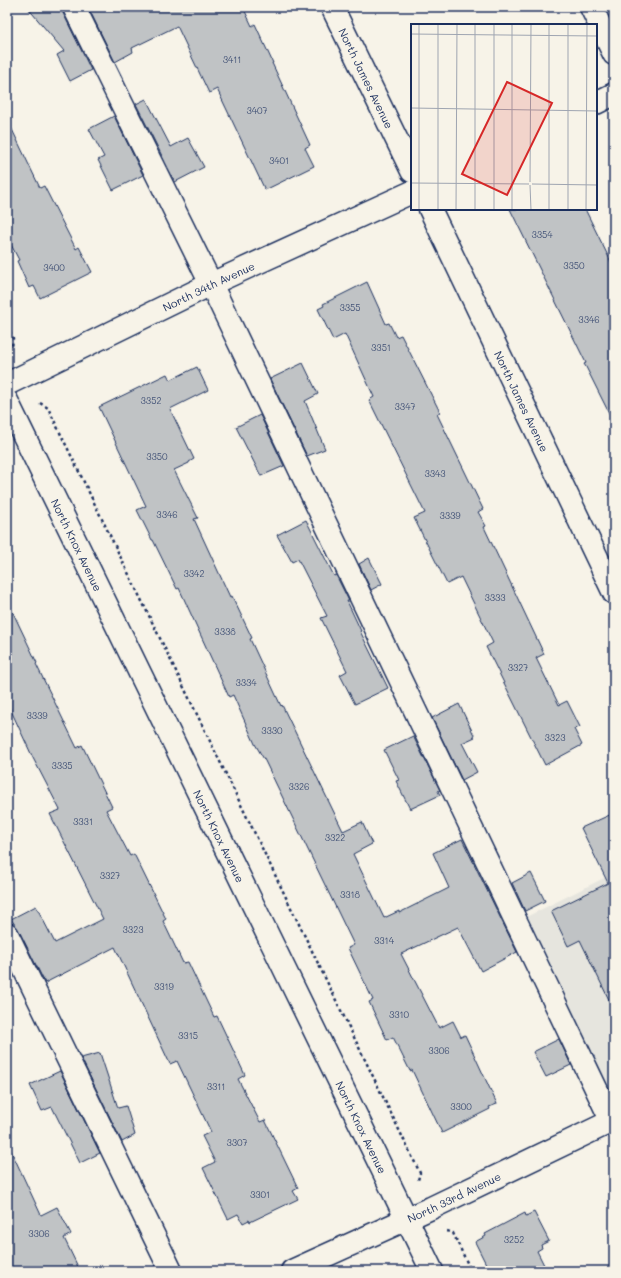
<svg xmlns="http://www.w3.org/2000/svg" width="621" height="1278" font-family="Mali,sans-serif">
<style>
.built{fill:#e6e5de}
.building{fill:#c0c3c5;stroke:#1b2f5e}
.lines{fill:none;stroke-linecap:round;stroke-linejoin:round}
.minor-casing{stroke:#1b2f5e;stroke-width:25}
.path{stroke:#1b2f5e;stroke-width:2.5;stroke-dasharray:3 3;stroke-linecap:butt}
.minor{stroke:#f7f3e8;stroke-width:22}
.labels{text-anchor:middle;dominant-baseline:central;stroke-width:3;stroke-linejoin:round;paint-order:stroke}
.number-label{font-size:9px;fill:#445478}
.street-label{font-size:11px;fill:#1b2f5e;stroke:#f7f3e8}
.inset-road{fill:none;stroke:#9fa5b1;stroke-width:1}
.view{fill:#d62828;fill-opacity:0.15;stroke:#d62828;stroke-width:2}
.inset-edge{fill:none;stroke:#1b2f5e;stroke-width:2}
</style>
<rect width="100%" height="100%" fill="#f7f3e8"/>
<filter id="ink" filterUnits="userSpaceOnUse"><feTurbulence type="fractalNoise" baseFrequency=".025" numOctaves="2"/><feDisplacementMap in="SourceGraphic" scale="8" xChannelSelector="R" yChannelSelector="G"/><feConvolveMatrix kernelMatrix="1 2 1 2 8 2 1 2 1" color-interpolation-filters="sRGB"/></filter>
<g filter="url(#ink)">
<path class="built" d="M 614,873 L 614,1090 L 604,1094 L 520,920 Z"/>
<path class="building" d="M 27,7 L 62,7 L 63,13 L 91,70 L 70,81 L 57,55 L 64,51 Z
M 88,7 L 243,7 L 252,26 L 255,24 L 273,63 L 272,63 L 310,145 L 305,148 L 314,166 L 265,190 L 217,89 L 209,93 L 177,26 L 132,48 L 133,52 L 115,62 Z
M 146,99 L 171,147 L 188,138 L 204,167 L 175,182 L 136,104 Z
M 114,116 L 143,175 L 113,190 L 98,160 L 104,157 L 89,129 Z
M 7,119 L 40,188 L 44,186 L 76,249 L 79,247 L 92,272 L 40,298 L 34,286 L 29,288 L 17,261 L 19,260 L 7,237 Z
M 510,209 L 585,209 L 614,268 L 614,423 L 586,367 L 584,364 L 586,363 Z
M 367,282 L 386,324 L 389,323 L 396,337 L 401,335 L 440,412 L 437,414 L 483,509 L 478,512 L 486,526 L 484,527 L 544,654 L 536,658 L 559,705 L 567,701 L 580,727 L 574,729 L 582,745 L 545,765 L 486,647 L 493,643 L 461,577 L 447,584 L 414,518 L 425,513 L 369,400 L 374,397 L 345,334 L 333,340 L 318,309 L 324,306 L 323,304 Z
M 303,363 L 318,394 L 305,401 L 325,449 L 307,456 L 270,379 Z
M 197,367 L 208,390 L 170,409 L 194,459 L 189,462 L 189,463 L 174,470 L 198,518 L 194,519 L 230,597 L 232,596 L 252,638 L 250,639 L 281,706 L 282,705 L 343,831 L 362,822 L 372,844 L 353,854 L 384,918 L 399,911 L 399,913 L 449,888 L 433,853 L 462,839 L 517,952 L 481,971 L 458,927 L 401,954 L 439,1028 L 453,1021 L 461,1037 L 465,1035 L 497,1104 L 489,1107 L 490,1109 L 442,1133 L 412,1070 L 410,1071 L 393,1037 L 387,1040 L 369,1002 L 373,1000 L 348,948 L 354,945 L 265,761 L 255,744 L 233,695 L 229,697 L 179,588 L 177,589 L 153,540 L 152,540 L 137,510 L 146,506 L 99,407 L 167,374 L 170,380 Z
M 260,415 L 284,466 L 261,476 L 236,427 Z
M 306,520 L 334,576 L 336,575 L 349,601 L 347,601 L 361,631 L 360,631 L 388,688 L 355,704 L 340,675 L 347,671 L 321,618 L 327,616 L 298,559 L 292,562 L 277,535 Z
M 369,558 L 382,584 L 371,590 L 359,564 Z
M 7,600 L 37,663 L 36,664 L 77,748 L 82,745 L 112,807 L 106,810 L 130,856 L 134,854 L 166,919 L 163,921 L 183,963 L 188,962 L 214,1017 L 217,1016 L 245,1075 L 238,1079 L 260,1122 L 265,1120 L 298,1188 L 293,1191 L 298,1199 L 250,1222 L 249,1220 L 243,1223 L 238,1214 L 228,1219 L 203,1168 L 215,1162 L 202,1136 L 211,1132 L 177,1061 L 170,1064 L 115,947 L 45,983 L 18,929 L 11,919 L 36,906 L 55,943 L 103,919 L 50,814 L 60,810 L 33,758 L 7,702 Z
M 459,704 L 475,737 L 462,743 L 477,772 L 462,780 L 432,718 Z
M 413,736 L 440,790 L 438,791 L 440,795 L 410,809 L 396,781 L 399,780 L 384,750 Z
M 614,813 L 614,1010 L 580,940 L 568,946 L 551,911 L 608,883 L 581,828 Z
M 531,873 L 545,901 L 525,911 L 512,883 Z
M 559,1039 L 571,1065 L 546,1077 L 533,1052 Z
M 100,1053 L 118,1108 L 126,1106 L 135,1135 L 122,1142 L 81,1058 Z
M 60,1071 L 100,1153 L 80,1163 L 52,1107 L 42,1111 L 30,1085 Z
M 7,1142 L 41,1215 L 57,1207 L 71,1234 L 64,1238 L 80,1271 L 7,1271 Z
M 534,1212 L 549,1241 L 541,1245 L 542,1248 L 537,1251 L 547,1271 L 503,1271 L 500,1265 L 489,1270 L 475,1242 L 486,1236 L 485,1234 L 525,1213 L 526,1216 Z"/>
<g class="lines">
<g class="minor-casing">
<g id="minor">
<path d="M 74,7 L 211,284 L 614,1126"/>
<path id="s1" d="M 332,7 L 412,171"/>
<path d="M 591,7 L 614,54"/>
<path d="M 596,103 L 614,94"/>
<path id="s2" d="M 430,209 L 614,593"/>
<path id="s3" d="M 7,384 L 211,284 L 412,192"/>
<path id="s4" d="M 7,401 L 432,1271"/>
<path d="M 7,934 L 171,1271"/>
<path id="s5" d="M 292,1271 L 431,1208 L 614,1120"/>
</g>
</g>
<path class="path" d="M 7,326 L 13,338 L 12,347
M 40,403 L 48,408 L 420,1173 L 418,1180
M 447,1231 L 453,1233 L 471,1271"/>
<use href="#minor" class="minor"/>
</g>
</g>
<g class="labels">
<g class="number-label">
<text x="232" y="59">3411</text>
<text x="257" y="110">3407</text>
<text x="279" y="160">3401</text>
<text x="542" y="234">3354</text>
<text x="574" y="265">3350</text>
<text x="54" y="267">3400</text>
<text x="350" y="307">3355</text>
<text x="589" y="319">3346</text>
<text x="381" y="347">3351</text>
<text x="151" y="400">3352</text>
<text x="405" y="406">3347</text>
<text x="157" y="456">3350</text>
<text x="435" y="473">3343</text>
<text x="167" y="514">3346</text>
<text x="450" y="515">3339</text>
<text x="194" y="573">3342</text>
<text x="495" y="597">3333</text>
<text x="225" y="631">3338</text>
<text x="518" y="667">3327</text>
<text x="246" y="682">3334</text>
<text x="37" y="715">3339</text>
<text x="272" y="730">3330</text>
<text x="555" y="737">3323</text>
<text x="62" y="765">3335</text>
<text x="299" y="786">3326</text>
<text x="83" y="821">3331</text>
<text x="335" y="837">3322</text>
<text x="110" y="875">3327</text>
<text x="350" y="894">3318</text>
<text x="133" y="929">3323</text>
<text x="384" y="940">3314</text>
<text x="164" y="986">3319</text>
<text x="399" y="1014">3310</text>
<text x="188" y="1035">3315</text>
<text x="439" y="1050">3306</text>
<text x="216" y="1086">3311</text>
<text x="461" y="1106">3300</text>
<text x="237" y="1142">3307</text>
<text x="260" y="1194">3301</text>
<text x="39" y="1233">3306</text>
<text x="514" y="1239">3252</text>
</g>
<g class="street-label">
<text stroke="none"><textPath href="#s1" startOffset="79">North James Avenue</textPath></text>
<text stroke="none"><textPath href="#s3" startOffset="224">North 34th Avenue</textPath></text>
<text stroke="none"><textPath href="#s2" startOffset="213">North James Avenue</textPath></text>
<text stroke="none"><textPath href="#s4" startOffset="160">North Knox Avenue</textPath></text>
<text stroke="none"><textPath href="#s4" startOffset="484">North Knox Avenue</textPath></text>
<text stroke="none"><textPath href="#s4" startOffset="808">North Knox Avenue</textPath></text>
<text stroke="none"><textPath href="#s5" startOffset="178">North 33rd Avenue</textPath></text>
</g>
</g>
<g transform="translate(411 24)">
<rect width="186" height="186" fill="#f7f3e8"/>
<path class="inset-road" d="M 8,0 L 8,186M 101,0 L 101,186M 157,0 L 157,186M 0,10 L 186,12M 0,84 L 186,87M 119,158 L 120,0M 0,159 L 118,160M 121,160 L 186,161M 119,161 L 120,186M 27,186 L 27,0M 45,186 L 46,0M 64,186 L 64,0M 83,186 L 83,0M 138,186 L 138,0M 175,186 L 176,0"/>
<path class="view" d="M 96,58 L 141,79 L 96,171 L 51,150 Z"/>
<rect width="186" height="186" class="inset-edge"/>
</g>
<rect width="621" height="1278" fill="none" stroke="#f7f3e8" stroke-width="24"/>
<rect x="12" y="12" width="597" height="1254" fill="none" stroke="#1b2f5e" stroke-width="1.5" filter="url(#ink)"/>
</svg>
